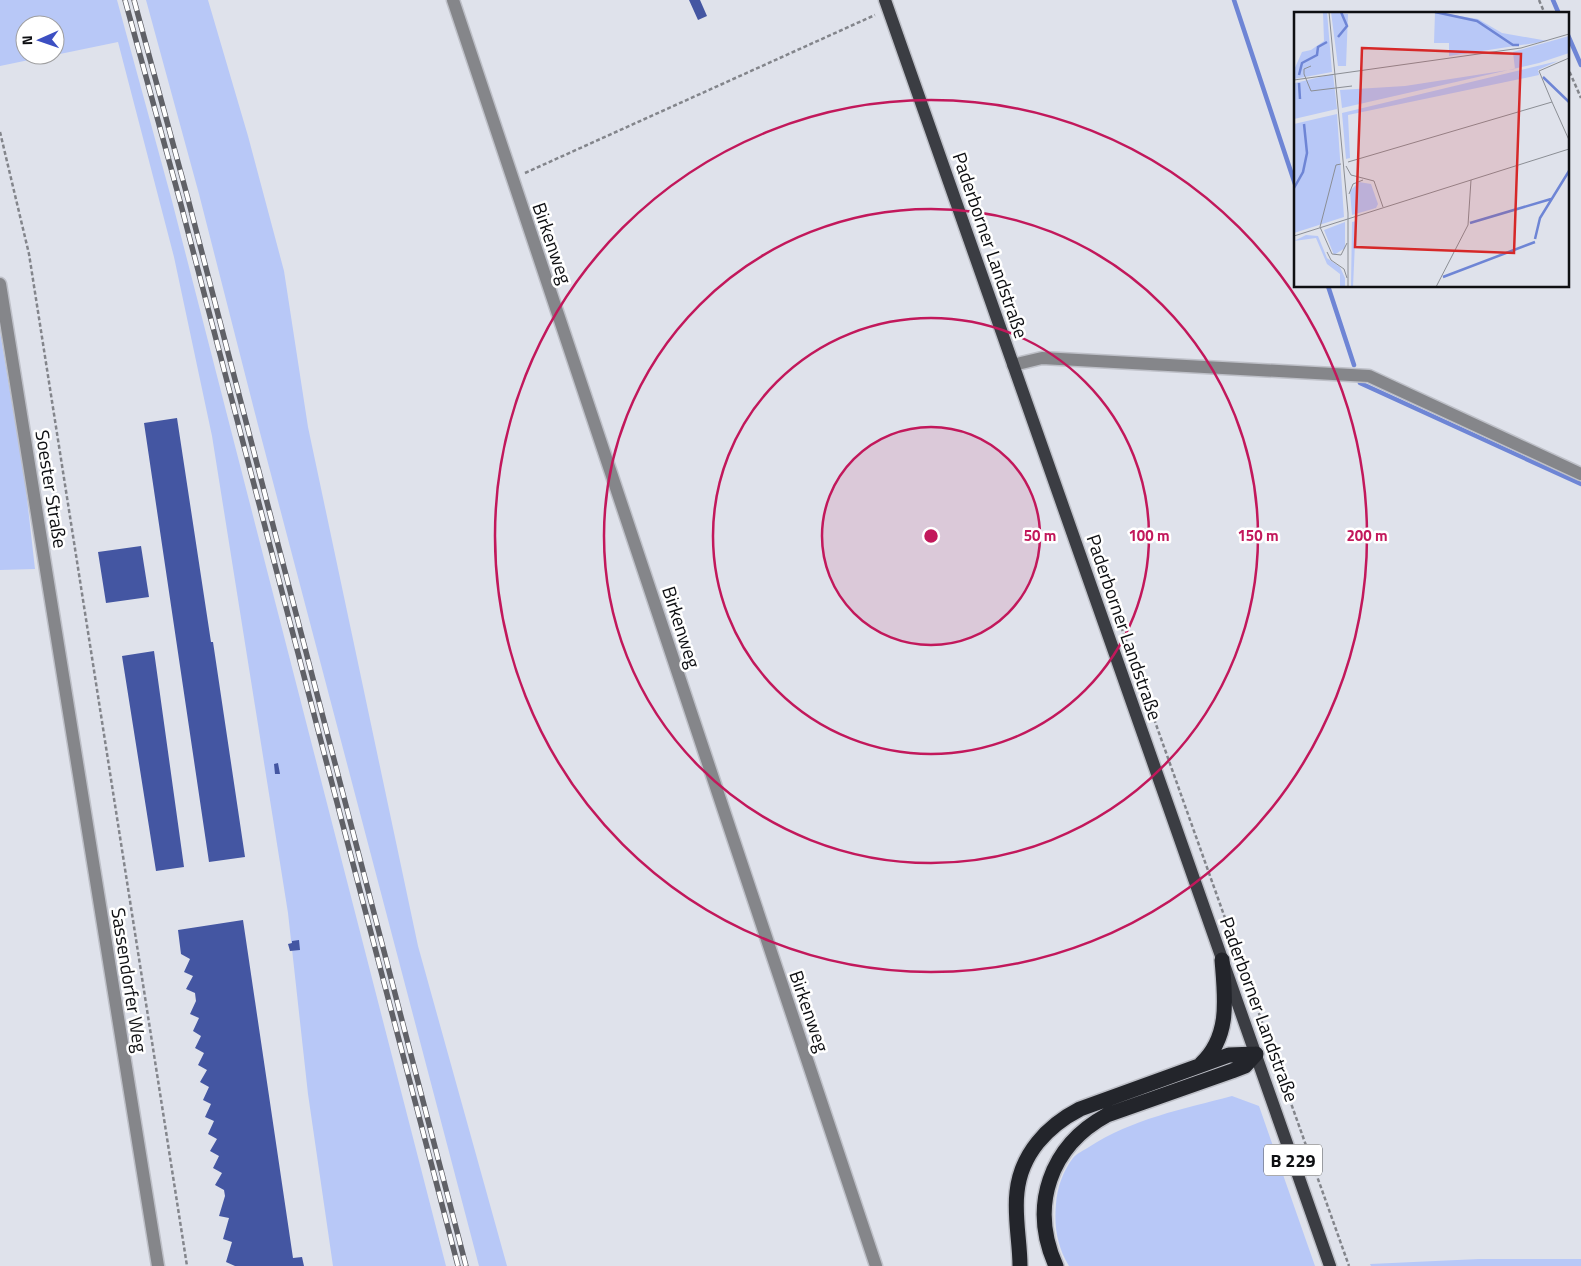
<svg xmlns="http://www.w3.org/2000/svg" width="1581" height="1266" font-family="'Titillium Web',sans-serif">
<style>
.green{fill:#b8c8f7}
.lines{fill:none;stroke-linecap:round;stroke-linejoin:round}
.stream{stroke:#6e85d5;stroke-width:4.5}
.building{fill:#4456a2}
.minor-casing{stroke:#bec0c8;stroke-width:15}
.major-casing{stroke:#bec0c8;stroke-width:15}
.highway-casing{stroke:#bec0c8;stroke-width:18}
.path{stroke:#83858b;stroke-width:2.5;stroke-dasharray:4 2.5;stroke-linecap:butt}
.minor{stroke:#85868a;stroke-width:12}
.major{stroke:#3b3d43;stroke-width:12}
.highway{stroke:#23252b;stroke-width:15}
.rail-casing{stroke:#606167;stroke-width:5.5}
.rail{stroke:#fff;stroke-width:4;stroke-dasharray:11;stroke-linecap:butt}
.ring{fill:none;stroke:#c2185b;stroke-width:2.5}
.labels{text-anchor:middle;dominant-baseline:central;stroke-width:5;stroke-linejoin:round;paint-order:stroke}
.shield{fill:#fff;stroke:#565759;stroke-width:1}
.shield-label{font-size:18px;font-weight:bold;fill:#0e0f12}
.street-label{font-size:19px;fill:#0e0f12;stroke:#fff}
.inset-river{fill:none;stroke:#6e85d5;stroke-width:2.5}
.inset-road{fill:none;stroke:#8b8e94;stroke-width:1}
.view{fill:#d62828;fill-opacity:0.15;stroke:#d62828;stroke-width:2.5}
.inset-edge{fill:none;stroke:#0e0f12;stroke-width:2.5}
.centre{fill:#c2185b;stroke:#fff;stroke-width:2.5}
.ring-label{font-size:15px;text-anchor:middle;font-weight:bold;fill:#c2185b;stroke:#fff;stroke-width:5;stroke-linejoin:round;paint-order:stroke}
</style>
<rect width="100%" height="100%" fill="#dfe2eb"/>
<path class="green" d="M 0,0 L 117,0 L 172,201 L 446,1266 L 333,1266 L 308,1094 L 288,913 L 212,436 L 174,257 L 118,42 L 55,55 L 55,25 L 25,25 L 25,55 L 53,55 L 0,66 Z
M 146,0 L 208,0 L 248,136 L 284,271 L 308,427 L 418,946 L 507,1266 L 479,1266 L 258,425 L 199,194 Z
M 0,332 L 25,481 L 35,569 L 0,570 Z
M 1232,1096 L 1259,1106 L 1315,1266 L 1069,1266 C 1057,1246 1054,1227 1056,1204 C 1057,1188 1063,1171 1073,1158 C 1076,1154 1084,1150 1089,1147 C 1132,1119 1183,1109 1232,1096 Z
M 1479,1259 L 1581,1259 L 1581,1266 L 1371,1266 L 1370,1264 Z"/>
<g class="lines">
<path class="stream" d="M 1234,0 L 1295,184
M 1553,0 L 1559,14
M 1567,33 L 1581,65
M 1328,286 L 1354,365
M 1360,383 L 1581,484"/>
</g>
<path class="building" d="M 689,0 L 700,0 L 707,16 L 698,20 Z
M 177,418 L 211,642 L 213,642 L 245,857 L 209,862 L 144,423 Z
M 141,546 L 149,597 L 106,603 L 98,552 Z
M 154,651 L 184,867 L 156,871 L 122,656 Z
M 278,763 L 280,774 L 275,774 L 274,764 Z
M 243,920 L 293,1258 L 302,1257 L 304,1266 L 235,1266 L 226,1262 L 232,1242 L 223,1239 L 229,1218 L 219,1216 L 225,1196 L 224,1190 L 215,1185 L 222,1173 L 213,1168 L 219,1156 L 210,1151 L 217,1139 L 208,1134 L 214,1121 L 205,1117 L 211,1104 L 203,1100 L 209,1087 L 200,1082 L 207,1070 L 198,1065 L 204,1053 L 195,1048 L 201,1036 L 193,1031 L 199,1018 L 190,1014 L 196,1001 L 195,993 L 186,989 L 193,976 L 184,972 L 190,959 L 181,954 L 178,930 Z
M 299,940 L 300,950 L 290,951 L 288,944 L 292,943 L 292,941 Z"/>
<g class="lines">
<g class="minor-casing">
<path id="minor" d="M 453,0 L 876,1266
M 0,284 L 158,1266
M 1013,365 L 1042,358 L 1369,376 L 1581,474"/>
</g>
<g class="major-casing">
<path id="major" d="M 885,0 L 1330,1266"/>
</g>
<g class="highway-casing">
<path id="highway" d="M 1201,1064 C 1231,1036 1225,997 1222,960
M 1020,1266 C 1020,1242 1014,1216 1017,1192 C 1021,1154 1047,1126 1080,1109 L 1229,1055 L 1256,1054
M 1056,1266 C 1029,1206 1050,1146 1107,1115 L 1232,1071 L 1245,1066 L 1256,1054"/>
</g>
<path class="path" d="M 1539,0 L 1545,14
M 1567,66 L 1581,98
M 0,132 L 29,254 L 187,1266
M 525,173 L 875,15
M 1117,615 L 1349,1266"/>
<use href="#minor" class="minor"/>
<use href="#major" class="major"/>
<use href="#highway" class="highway"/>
<g class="rail-casing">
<path id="rail" d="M 125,0 L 180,201 L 458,1266
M 134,0 L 188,199 L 466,1266"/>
</g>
<use href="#rail" class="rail"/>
</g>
<circle cx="931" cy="536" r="109" fill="#c2185b" fill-opacity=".12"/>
<g class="ring">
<circle cx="931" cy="536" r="109"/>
<circle cx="931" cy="536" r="218"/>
<circle cx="931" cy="536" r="327"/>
<circle cx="931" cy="536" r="436"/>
</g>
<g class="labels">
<rect class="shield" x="1264" y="1144.5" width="58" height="31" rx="4"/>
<g class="shield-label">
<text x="1293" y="1160">B 229</text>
</g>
<g class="street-label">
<text transform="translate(553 243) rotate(71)">Birkenweg</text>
<text transform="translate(991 245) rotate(71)">Paderborner Landstraße</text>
<text transform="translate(52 489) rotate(81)">Soester Straße</text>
<text transform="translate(682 627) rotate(72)">Birkenweg</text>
<text transform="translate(1125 627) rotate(71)">Paderborner Landstraße</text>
<text transform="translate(130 980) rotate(81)">Sassendorfer Weg</text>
<text transform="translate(1260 1009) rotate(70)">Paderborner Landstraße</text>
<text transform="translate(810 1011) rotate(71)">Birkenweg</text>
</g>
</g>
<g transform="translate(1294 12)">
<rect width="275" height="275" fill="#dfe2eb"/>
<path d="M 29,0 L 33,0 L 38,60 L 0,67 L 0,58 L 8,40 L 17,38 L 30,29 ZM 37,0 L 54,2 L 52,54 L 44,54 ZM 141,0 L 184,7 L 208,21 L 254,29 L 155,44 L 155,31 L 140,31 ZM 275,24 L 275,41 L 245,51 L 48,96 L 46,78 L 111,74 L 221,57 L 219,40 ZM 264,49 L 244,58 L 245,63 L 54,103 L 56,146 L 52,147 L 48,101 ZM 39,62 L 43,97 L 0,107 L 1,71 ZM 43,102 L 50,205 L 0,221 L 0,112 ZM 65,170 L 77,172 L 84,192 L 82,196 L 58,203 L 56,179 ZM 62,209 L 59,275 L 57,275 L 58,210 ZM 51,210 L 51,236 L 40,243 L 30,218 ZM 12,223 L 24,224 L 33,246 L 46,255 L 51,266 L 51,275 L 46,275 L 46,262 L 33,252 L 22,226 L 0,229 Z" fill="#b8c8f7"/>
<path class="inset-river" d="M 141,0 L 183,9 L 219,33 L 225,33M 44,25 L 53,14 L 47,0M 5,63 L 8,51 L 23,43 L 24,35 L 33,30M 249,65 L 275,90M 5,71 L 6,87M 0,176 L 9,160 L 13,141 L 10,112M 176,211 L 257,187M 241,227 L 246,206 L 275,159M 149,265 L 241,230"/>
<path class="inset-road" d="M 35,0 L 54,201 L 54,275M 17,54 L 10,57 L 10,62 L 17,79 L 58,74M 0,68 L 227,36 L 275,22M 258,90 L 275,128M 54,150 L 258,90 L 245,59 L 275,46M 52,154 L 57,163 L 80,169 L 89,195M 55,182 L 59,172 L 69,168M 26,215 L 42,153 L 47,152M 26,215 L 38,242 L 47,243 L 53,231M 0,224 L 275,137M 33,240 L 37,248 L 50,257 L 53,266M 142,275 L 174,213 L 177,168"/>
<path class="view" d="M 68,36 L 227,42 L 220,241 L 61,235 Z"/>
<rect width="275" height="275" class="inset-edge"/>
</g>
<circle cx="931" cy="536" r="8" class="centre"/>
<g class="ring-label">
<text x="1040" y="541">50 m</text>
<text x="1149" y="541">100 m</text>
<text x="1258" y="541">150 m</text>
<text x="1367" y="541">200 m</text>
</g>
<g transform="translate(40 40) rotate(268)"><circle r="24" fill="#ffffff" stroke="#9f9fa0"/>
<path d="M0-4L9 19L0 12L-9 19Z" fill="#3c4fc2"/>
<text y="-8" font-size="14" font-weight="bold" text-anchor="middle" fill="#0e0f12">N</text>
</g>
</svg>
